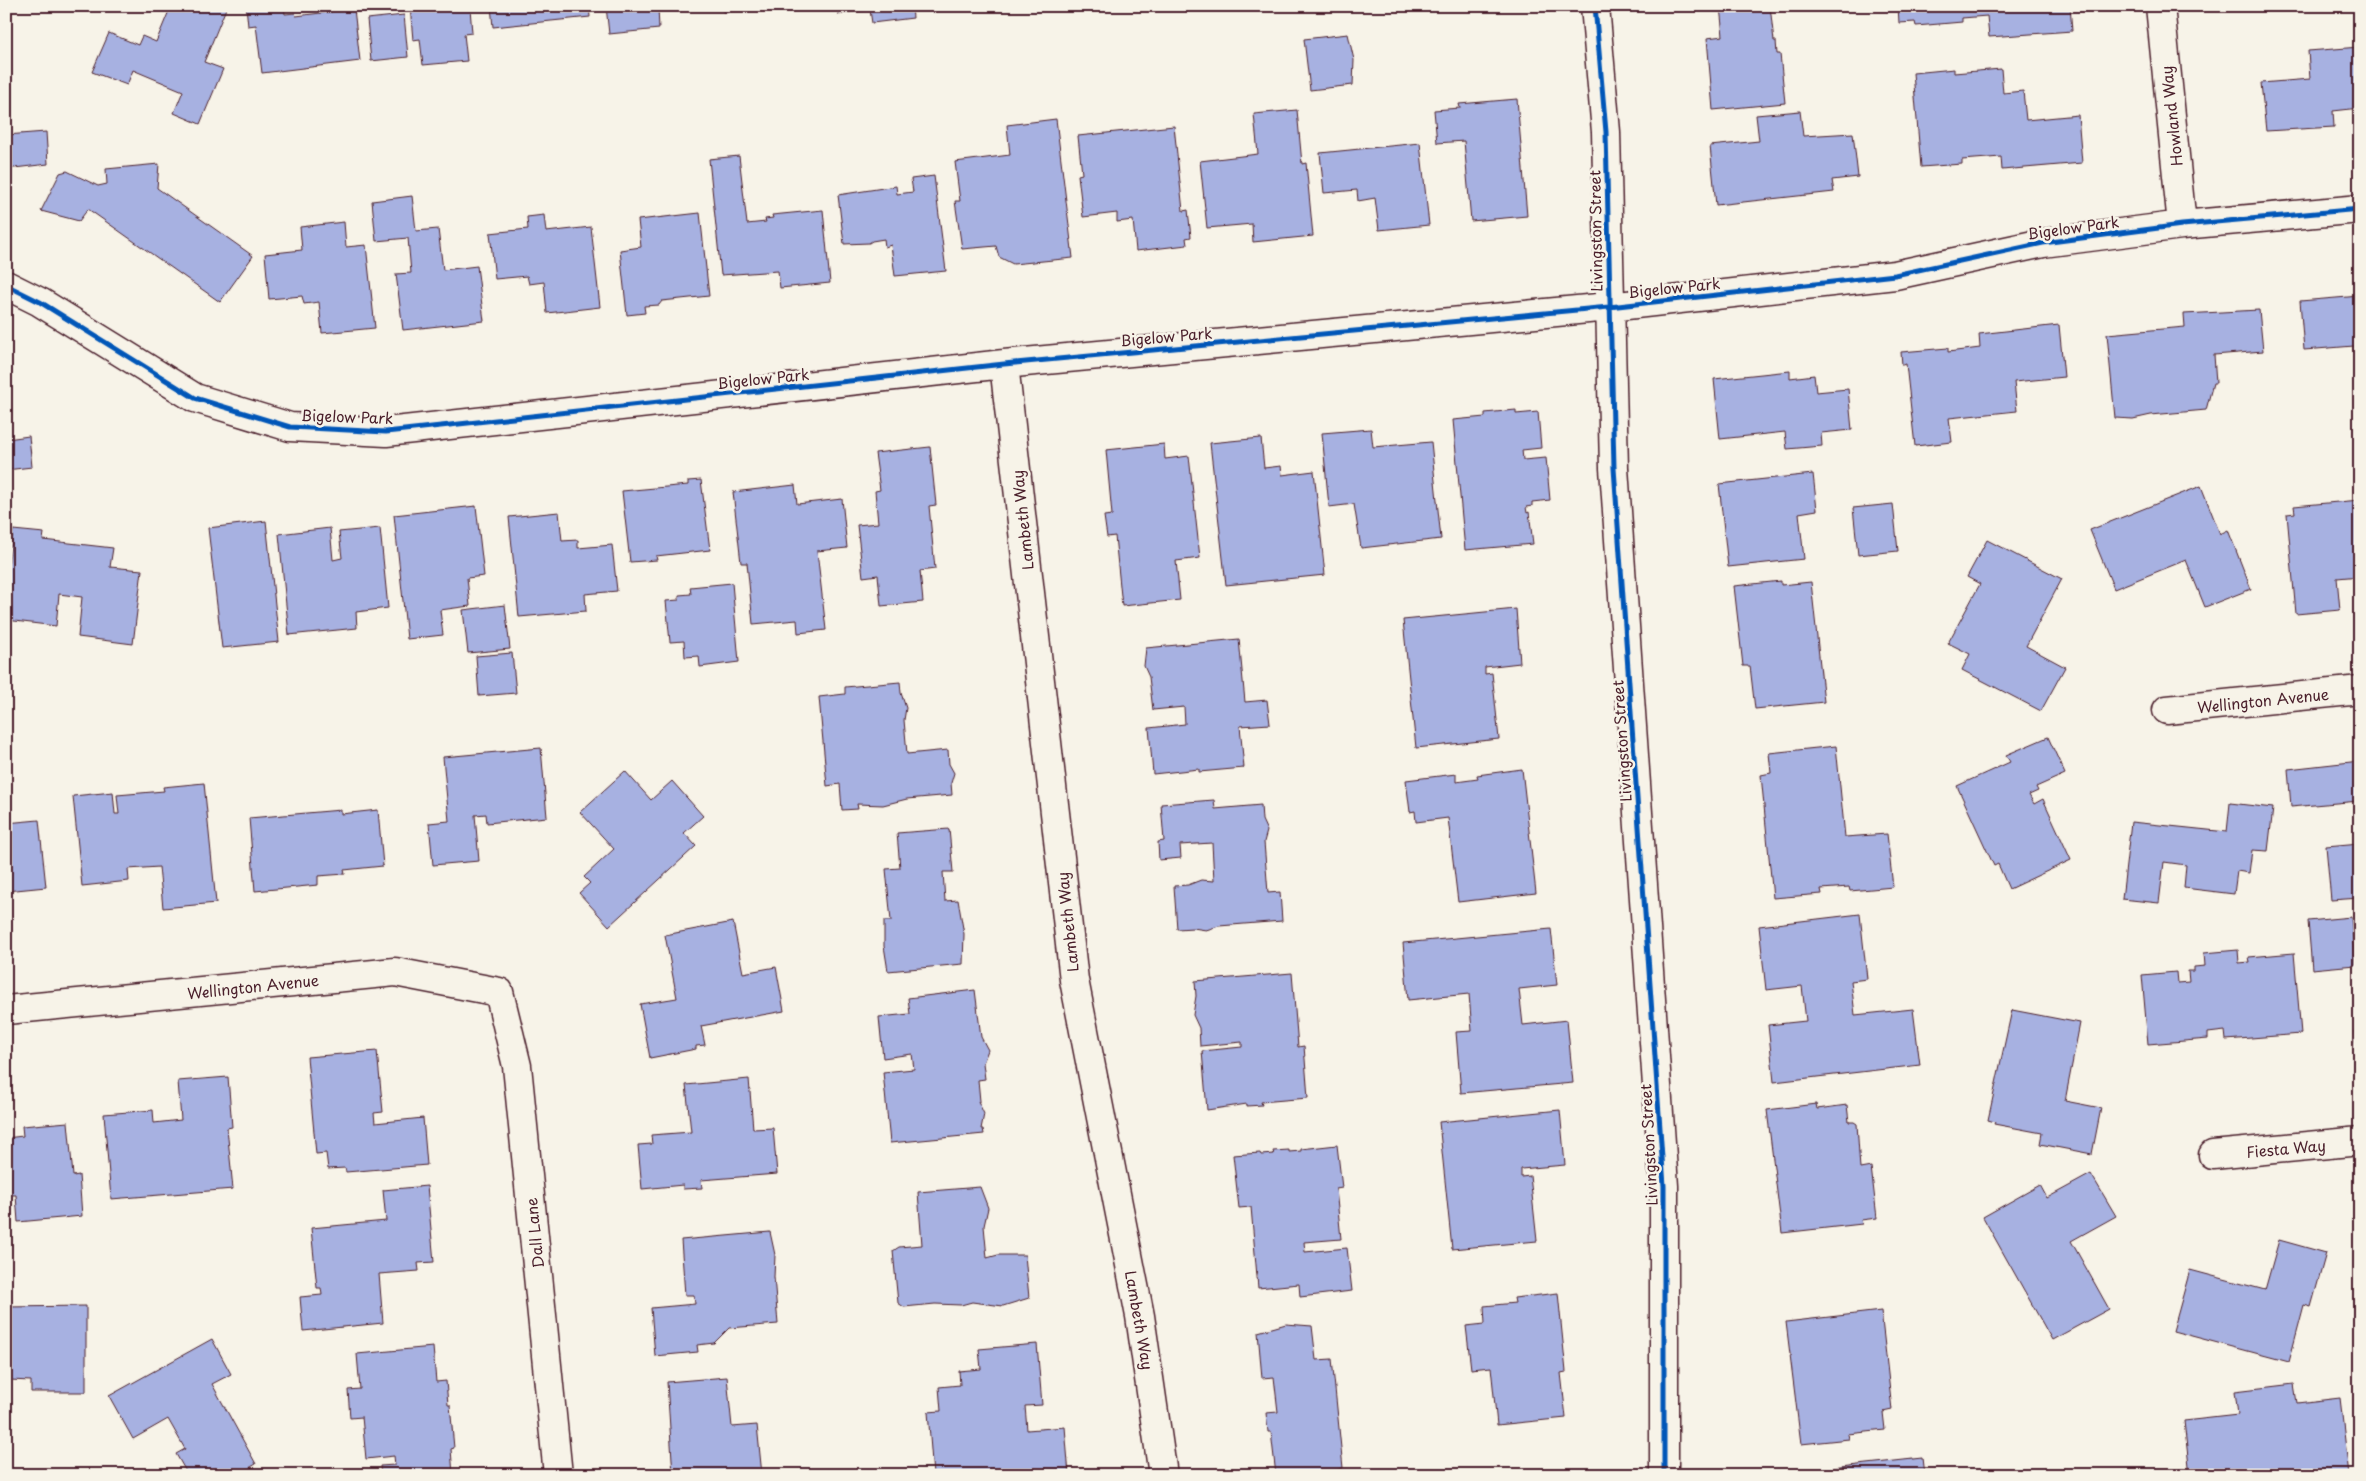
<svg xmlns="http://www.w3.org/2000/svg" width="2366" height="1481" font-family="'Playpen Sans',sans-serif">
<style>
.building{fill:#a7b1e1;stroke:#4a1f2b}
.lines{fill:none;stroke-linecap:round;stroke-linejoin:round}
.minor-casing{stroke:#4a1f2b;stroke-width:31}
.minor{stroke:#f7f3e8;stroke-width:28}
.cycleway-casing{stroke:#f7f3e8;stroke-width:8}
.cycleway{stroke:#0057b8;stroke-width:5}
.labels{text-anchor:middle;dominant-baseline:central;stroke-width:5;stroke-linejoin:round;paint-order:stroke}
.street-label{font-size:15px;fill:#4a1f2b;stroke:#f7f3e8}
</style>
<rect width="100%" height="100%" fill="#f7f3e8"/>
<filter id="ink" filterUnits="userSpaceOnUse"><feTurbulence type="fractalNoise" baseFrequency=".02" numOctaves="2"/><feDisplacementMap in="SourceGraphic" scale="10" xChannelSelector="R" yChannelSelector="G"/><feConvolveMatrix kernelMatrix="1 2 1 2 8 2 1 2 1" color-interpolation-filters="sRGB"/></filter>
<g filter="url(#ink)">
<path class="building" d="M 171,6 L 227,6 L 204,62 L 223,69 L 200,124 L 174,113 L 183,91 L 133,70 L 127,85 L 92,72 L 109,33 L 138,45 L 142,36 L 156,42 Z
M 246,6 L 284,6 L 285,14 L 295,13 L 296,16 L 354,9 L 360,61 L 262,73 L 256,25 L 248,26 Z
M 410,6 L 466,6 L 466,8 L 470,8 L 472,33 L 464,34 L 467,61 L 423,65 L 420,39 L 413,40 Z
M 491,6 L 589,6 L 590,17 L 493,27 Z
M 606,6 L 664,6 L 658,7 L 659,29 L 609,34 Z
M 723,6 L 776,6 L 776,7 L 723,12 Z
M 837,6 L 912,6 L 913,18 L 872,23 L 870,10 L 838,14 Z
M 1720,6 L 1770,6 L 1774,41 L 1776,41 L 1777,54 L 1780,54 L 1785,103 L 1713,110 L 1707,38 L 1723,36 Z
M 1898,6 L 2070,6 L 2072,31 L 1989,37 L 1987,16 L 1962,18 L 1962,22 L 1916,26 L 1915,22 L 1899,23 Z
M 404,15 L 408,57 L 371,61 L 367,19 Z
M 1348,34 L 1354,60 L 1353,85 L 1310,90 L 1304,39 Z
M 2360,47 L 2360,108 L 2333,111 L 2334,127 L 2266,131 L 2261,83 L 2310,79 L 2308,51 Z
M 1954,69 L 1954,73 L 2001,69 L 2003,93 L 2023,91 L 2026,120 L 2078,115 L 2082,163 L 2002,170 L 2001,157 L 1962,160 L 1962,164 L 1921,167 L 1913,73 Z
M 1517,99 L 1527,216 L 1471,221 L 1464,141 L 1437,143 L 1434,110 L 1460,108 L 1459,104 Z
M 1297,110 L 1302,164 L 1306,163 L 1313,236 L 1253,242 L 1252,224 L 1207,228 L 1200,161 L 1258,154 L 1254,114 Z
M 1800,111 L 1803,136 L 1853,133 L 1858,177 L 1832,180 L 1834,192 L 1716,205 L 1710,146 L 1759,141 L 1756,115 Z
M 1056,119 L 1073,258 L 1013,264 L 999,257 L 996,246 L 962,249 L 955,201 L 960,201 L 955,162 L 1010,155 L 1007,125 Z
M 1174,126 L 1183,211 L 1188,210 L 1191,237 L 1186,238 L 1187,245 L 1136,251 L 1133,220 L 1117,222 L 1117,213 L 1083,217 L 1078,175 L 1082,174 L 1078,136 Z
M 46,132 L 48,164 L 6,169 L 6,135 Z
M 1420,143 L 1429,225 L 1379,230 L 1375,198 L 1358,201 L 1357,190 L 1324,193 L 1320,153 Z
M 739,156 L 747,224 L 766,222 L 765,219 L 773,218 L 772,215 L 823,210 L 830,283 L 780,288 L 778,271 L 721,275 L 709,159 Z
M 159,164 L 157,188 L 253,256 L 220,302 L 88,209 L 79,221 L 41,211 L 60,173 L 67,171 L 98,186 L 107,184 L 106,169 Z
M 934,176 L 946,271 L 895,276 L 891,245 L 885,247 L 884,239 L 872,241 L 869,243 L 844,244 L 838,195 L 896,186 L 897,194 L 913,192 L 911,179 Z
M 412,196 L 416,231 L 438,229 L 443,270 L 477,266 L 484,321 L 403,330 L 396,274 L 411,273 L 408,238 L 376,241 L 372,201 Z
M 700,213 L 709,296 L 662,301 L 659,305 L 644,306 L 645,313 L 627,315 L 620,250 L 641,247 L 638,220 Z
M 544,215 L 546,232 L 591,227 L 600,307 L 547,313 L 544,282 L 529,284 L 527,276 L 495,279 L 490,233 L 528,229 L 527,217 Z
M 344,222 L 346,247 L 366,245 L 375,328 L 322,333 L 319,302 L 304,304 L 302,296 L 269,299 L 265,254 L 302,250 L 300,227 Z
M 2360,296 L 2360,375 L 2358,375 L 2354,346 L 2304,350 L 2300,301 Z
M 2259,310 L 2263,351 L 2214,355 L 2216,383 L 2213,383 L 2206,410 L 2151,415 L 2133,419 L 2115,418 L 2107,334 L 2185,327 L 2184,314 Z
M 2059,325 L 2064,377 L 2014,382 L 2017,411 L 1949,418 L 1952,442 L 1915,446 L 1906,364 L 1902,365 L 1901,352 L 1948,348 L 1948,352 L 1980,348 L 1979,334 Z
M 1790,371 L 1790,378 L 1814,375 L 1816,392 L 1848,389 L 1852,430 L 1821,433 L 1822,446 L 1787,449 L 1785,432 L 1720,439 L 1714,379 Z
M 1516,410 L 1516,414 L 1538,412 L 1541,448 L 1522,450 L 1523,460 L 1546,458 L 1550,500 L 1532,502 L 1532,506 L 1526,507 L 1527,513 L 1529,512 L 1533,544 L 1465,550 L 1453,420 L 1485,417 L 1485,413 Z
M 1371,429 L 1373,447 L 1431,442 L 1441,539 L 1361,548 L 1354,504 L 1329,507 L 1322,433 Z
M 6,433 L 7,439 L 29,436 L 32,467 L 6,470 Z
M 1261,438 L 1264,468 L 1281,466 L 1282,475 L 1314,471 L 1325,575 L 1226,585 L 1210,443 Z
M 1164,444 L 1165,459 L 1189,456 L 1200,558 L 1176,561 L 1180,600 L 1122,606 L 1115,536 L 1107,537 L 1104,516 L 1112,515 L 1106,450 Z
M 930,447 L 936,505 L 929,506 L 935,569 L 920,571 L 923,602 L 881,606 L 878,575 L 863,577 L 857,525 L 878,523 L 875,491 L 880,490 L 875,453 Z
M 1813,474 L 1817,510 L 1799,513 L 1804,559 L 1728,567 L 1719,484 Z
M 701,480 L 710,550 L 656,556 L 657,560 L 630,562 L 622,491 L 688,485 L 688,481 Z
M 795,485 L 797,504 L 842,499 L 847,548 L 817,551 L 826,630 L 798,633 L 797,620 L 753,624 L 747,563 L 741,563 L 733,492 Z
M 2201,486 L 2220,534 L 2228,530 L 2251,589 L 2205,607 L 2186,560 L 2114,589 L 2090,530 Z
M 2360,500 L 2360,576 L 2337,578 L 2340,610 L 2296,614 L 2287,514 L 2295,513 L 2294,506 Z
M 1893,504 L 1898,551 L 1858,555 L 1853,508 Z
M 476,506 L 484,576 L 467,578 L 470,606 L 440,610 L 443,635 L 407,639 L 394,515 Z
M 559,512 L 562,541 L 578,540 L 578,548 L 612,545 L 617,591 L 585,594 L 586,611 L 519,617 L 509,517 Z
M 266,521 L 279,642 L 222,648 L 208,528 Z
M 330,528 L 333,560 L 342,558 L 339,532 L 380,528 L 388,608 L 356,612 L 357,628 L 289,635 L 279,534 Z
M 13,530 L 44,533 L 43,540 L 113,548 L 110,567 L 142,570 L 133,644 L 78,637 L 82,597 L 59,594 L 56,626 L 6,620 L 6,582 Z
M 1987,540 L 2062,579 L 2026,646 L 2065,667 L 2041,711 L 1962,670 L 1970,654 L 1948,643 L 1980,584 L 1967,577 Z
M 1781,581 L 1781,585 L 1811,582 L 1824,702 L 1755,709 L 1750,666 L 1743,666 L 1734,586 Z
M 732,583 L 739,662 L 700,667 L 699,656 L 685,657 L 684,641 L 670,642 L 666,601 L 679,600 L 679,595 L 691,594 L 690,587 Z
M 505,605 L 510,649 L 468,653 L 463,610 Z
M 1516,609 L 1520,663 L 1485,667 L 1485,674 L 1492,673 L 1499,739 L 1416,748 L 1403,620 Z
M 1239,639 L 1245,702 L 1267,700 L 1270,724 L 1240,726 L 1244,768 L 1199,772 L 1199,769 L 1153,774 L 1149,728 L 1185,724 L 1184,707 L 1153,710 L 1149,677 L 1144,666 L 1146,648 Z
M 512,653 L 516,693 L 479,696 L 476,656 Z
M 900,682 L 901,693 L 906,708 L 904,720 L 907,754 L 948,750 L 949,764 L 954,773 L 951,783 L 952,795 L 907,799 L 883,805 L 857,804 L 858,809 L 842,810 L 840,784 L 827,786 L 819,697 L 845,694 L 845,687 Z
M 2048,737 L 2065,774 L 2036,787 L 2038,791 L 2029,795 L 2034,804 L 2043,799 L 2071,860 L 2009,889 L 1998,864 L 1994,866 L 1957,786 L 2010,762 L 2006,755 Z
M 1836,746 L 1845,837 L 1887,834 L 1893,887 L 1850,891 L 1849,887 L 1821,889 L 1822,894 L 1773,898 L 1761,775 L 1771,773 L 1769,753 Z
M 541,748 L 547,817 L 487,823 L 486,814 L 475,815 L 479,861 L 433,865 L 429,823 L 449,821 L 443,757 Z
M 2360,761 L 2360,806 L 2359,801 L 2291,807 L 2288,769 Z
M 1522,769 L 1536,893 L 1458,902 L 1448,818 L 1416,822 L 1415,811 L 1410,812 L 1406,780 L 1456,774 L 1456,782 L 1478,779 L 1477,775 Z
M 625,771 L 651,800 L 672,781 L 703,816 L 684,833 L 696,846 L 609,926 L 579,893 L 590,883 L 584,877 L 614,849 L 580,812 Z
M 204,783 L 216,903 L 163,908 L 159,867 L 128,869 L 129,881 L 82,886 L 73,796 L 113,792 L 115,814 L 119,814 L 117,795 L 164,791 L 163,787 Z
M 1214,800 L 1215,809 L 1261,805 L 1262,820 L 1267,831 L 1264,842 L 1268,893 L 1280,892 L 1282,921 L 1219,926 L 1206,930 L 1193,928 L 1177,929 L 1174,886 L 1188,885 L 1201,880 L 1214,881 L 1212,843 L 1180,845 L 1181,858 L 1159,860 L 1158,842 L 1164,841 L 1161,804 Z
M 2230,803 L 2273,808 L 2268,851 L 2252,850 L 2249,873 L 2237,871 L 2234,894 L 2184,888 L 2186,865 L 2164,862 L 2159,903 L 2122,899 L 2131,822 L 2227,832 Z
M 341,810 L 341,814 L 378,810 L 383,866 L 344,870 L 345,874 L 318,876 L 318,885 L 255,891 L 249,818 Z
M 39,820 L 46,887 L 6,891 L 6,823 Z
M 949,829 L 953,872 L 943,872 L 945,901 L 958,900 L 964,934 L 963,964 L 888,971 L 884,946 L 884,921 L 891,921 L 886,869 L 900,868 L 897,833 Z
M 2360,843 L 2360,898 L 2331,900 L 2326,846 Z
M 1860,914 L 1867,979 L 1851,981 L 1855,1015 L 1913,1009 L 1920,1065 L 1774,1082 L 1768,1025 L 1806,1021 L 1802,986 L 1766,990 L 1759,926 Z
M 2351,917 L 2355,965 L 2312,969 L 2308,921 Z
M 733,922 L 743,973 L 776,967 L 784,1011 L 701,1026 L 705,1045 L 696,1046 L 696,1049 L 650,1058 L 640,1004 L 677,998 L 665,935 Z
M 1551,929 L 1557,985 L 1519,989 L 1523,1025 L 1567,1020 L 1573,1083 L 1461,1093 L 1456,1032 L 1472,1031 L 1469,994 L 1408,1000 L 1403,943 Z
M 2238,950 L 2239,963 L 2250,962 L 2249,957 L 2294,953 L 2301,1034 L 2226,1040 L 2225,1031 L 2208,1033 L 2208,1039 L 2148,1044 L 2142,975 L 2176,972 L 2177,983 L 2189,982 L 2188,971 L 2194,971 L 2194,967 L 2205,966 L 2204,953 Z
M 1292,973 L 1298,1047 L 1304,1046 L 1308,1098 L 1261,1102 L 1262,1105 L 1247,1106 L 1247,1104 L 1207,1110 L 1202,1051 L 1242,1047 L 1242,1042 L 1200,1046 L 1199,1028 L 1193,1015 L 1196,996 L 1195,981 Z
M 975,990 L 981,1037 L 988,1050 L 983,1063 L 985,1079 L 978,1080 L 980,1101 L 978,1101 L 984,1114 L 981,1129 L 983,1129 L 984,1134 L 890,1143 L 883,1072 L 914,1069 L 912,1054 L 883,1058 L 879,1017 L 910,1014 L 908,998 Z
M 2012,1010 L 2080,1023 L 2065,1101 L 2101,1108 L 2092,1154 L 2040,1144 L 2042,1133 L 1994,1124 L 1995,1122 L 1988,1120 Z
M 2360,1030 L 2360,1070 L 2358,1070 L 2354,1031 Z
M 377,1051 L 383,1112 L 374,1113 L 375,1123 L 423,1118 L 427,1165 L 346,1172 L 345,1168 L 328,1169 L 326,1153 L 316,1154 L 307,1057 Z
M 228,1077 L 232,1127 L 227,1128 L 233,1189 L 111,1199 L 104,1114 L 153,1110 L 154,1123 L 181,1120 L 178,1081 Z
M 749,1079 L 753,1129 L 773,1128 L 777,1174 L 701,1180 L 702,1188 L 683,1189 L 683,1185 L 642,1189 L 638,1145 L 652,1144 L 651,1135 L 691,1132 L 686,1085 Z
M 1816,1104 L 1817,1109 L 1847,1105 L 1849,1122 L 1854,1122 L 1857,1124 L 1860,1169 L 1871,1167 L 1877,1218 L 1861,1220 L 1862,1224 L 1782,1233 L 1767,1110 Z
M 1560,1110 L 1565,1165 L 1521,1169 L 1521,1177 L 1530,1176 L 1537,1241 L 1452,1249 L 1439,1122 Z
M 68,1122 L 73,1176 L 79,1175 L 82,1216 L 18,1222 L 16,1195 L 6,1195 L 6,1138 L 23,1136 L 22,1126 Z
M 1337,1145 L 1342,1188 L 1336,1189 L 1341,1239 L 1304,1242 L 1305,1252 L 1347,1248 L 1352,1291 L 1300,1297 L 1299,1284 L 1258,1288 L 1251,1207 L 1239,1208 L 1233,1155 L 1260,1153 L 1261,1155 L 1274,1154 L 1273,1151 L 1289,1150 L 1289,1152 L 1301,1151 L 1301,1149 Z
M 2091,1174 L 2116,1216 L 2071,1241 L 2109,1309 L 2052,1340 L 1983,1217 L 2040,1185 L 2047,1198 Z
M 427,1186 L 434,1262 L 418,1263 L 419,1271 L 379,1274 L 383,1323 L 303,1331 L 300,1297 L 322,1295 L 321,1288 L 317,1288 L 311,1228 L 386,1221 L 383,1190 Z
M 980,1187 L 988,1208 L 984,1226 L 987,1258 L 998,1255 L 1025,1255 L 1029,1298 L 1003,1306 L 972,1302 L 961,1305 L 935,1304 L 904,1307 L 898,1303 L 893,1251 L 899,1247 L 922,1245 L 918,1192 Z
M 770,1232 L 775,1255 L 774,1277 L 778,1324 L 729,1328 L 714,1343 L 697,1345 L 698,1352 L 655,1356 L 651,1308 L 695,1304 L 694,1295 L 685,1295 L 681,1240 Z
M 2279,1240 L 2326,1253 L 2311,1307 L 2304,1305 L 2289,1362 L 2173,1331 L 2190,1270 L 2265,1290 Z
M 1558,1293 L 1566,1372 L 1561,1373 L 1566,1418 L 1497,1425 L 1491,1367 L 1471,1369 L 1466,1326 L 1485,1324 L 1484,1306 L 1515,1303 L 1514,1298 Z
M 86,1306 L 86,1392 L 31,1392 L 31,1381 L 10,1380 L 10,1422 L 6,1422 L 6,1307 Z
M 1881,1311 L 1892,1410 L 1883,1412 L 1885,1430 L 1848,1434 L 1849,1439 L 1801,1444 L 1786,1322 Z
M 1286,1324 L 1312,1326 L 1316,1360 L 1332,1359 L 1343,1468 L 1315,1475 L 1276,1475 L 1271,1432 L 1268,1432 L 1266,1413 L 1278,1412 L 1274,1377 L 1262,1378 L 1258,1332 Z
M 212,1339 L 231,1374 L 212,1384 L 256,1464 L 237,1475 L 188,1475 L 176,1454 L 185,1449 L 168,1419 L 133,1439 L 109,1396 Z
M 1037,1344 L 1042,1405 L 1025,1406 L 1027,1430 L 1065,1427 L 1069,1475 L 933,1475 L 928,1412 L 941,1411 L 939,1387 L 960,1385 L 959,1371 L 981,1369 L 979,1349 Z
M 433,1347 L 436,1382 L 446,1381 L 448,1405 L 450,1405 L 454,1448 L 451,1449 L 453,1475 L 381,1475 L 380,1466 L 395,1465 L 394,1456 L 366,1459 L 362,1417 L 350,1418 L 348,1390 L 360,1389 L 357,1354 Z
M 727,1377 L 732,1427 L 757,1425 L 762,1475 L 673,1475 L 667,1382 Z
M 2294,1384 L 2297,1403 L 2340,1398 L 2349,1475 L 2190,1475 L 2184,1421 L 2238,1415 L 2235,1391 Z
M 1922,1458 L 1924,1475 L 1776,1475 L 1776,1474 Z"/>
<g class="lines">
<g class="minor-casing">
<path id="minor" d="M 1595,6 L 1606,132 L 1614,468 L 1664,1186 L 1664,1475
M 2160,6 L 2182,225
M 6,285 L 40,302 L 195,398 L 290,427 L 386,432 L 1004,364 L 1609,307 L 1895,275 L 2043,243 L 2182,225 L 2360,209
M 1004,364 L 1074,980 L 1140,1316 L 1163,1475
M 2167,710 L 2360,690
M 6,1010 L 395,972 L 499,992 L 517,1066 L 558,1475
M 2213,1155 L 2360,1141"/>
</g>
<use href="#minor" class="minor"/>
<g class="cycleway-casing">
<path id="cycleway" d="M 1595,6 L 1606,132 L 1614,468 L 1664,1186 L 1664,1475
M 6,285 L 40,302 L 195,398 L 290,427 L 386,432 L 1004,364 L 1609,307 L 1895,275 L 2043,243 L 2182,225 L 2360,209"/>
</g>
<use href="#cycleway" class="cycleway"/>
</g>
</g>
<g class="labels">
<g class="street-label">
<text transform="translate(2171 116) rotate(-96)">Howland Way</text>
<text transform="translate(2073 227) rotate(-8)">Bigelow Park</text>
<text transform="translate(1595 231) rotate(-91)">Livingston Street</text>
<text transform="translate(1674 287) rotate(-6)">Bigelow Park</text>
<text transform="translate(1166 336) rotate(-5)">Bigelow Park</text>
<text transform="translate(763 378) rotate(-6)">Bigelow Park</text>
<text transform="translate(347 416) rotate(2)">Bigelow Park</text>
<text transform="translate(1022 520) rotate(-96)">Lambeth Way</text>
<text transform="translate(2263 700) rotate(-6)">Wellington Avenue</text>
<text transform="translate(1621 741) rotate(-94)">Livingston Street</text>
<text transform="translate(1067 922) rotate(-96)">Lambeth Way</text>
<text transform="translate(253 986) rotate(-6)">Wellington Avenue</text>
<text transform="translate(1648 1145) rotate(-93)">Livingston Street</text>
<text transform="translate(2286 1148) rotate(-5)">Fiesta Way</text>
<text transform="translate(534 1233) rotate(-96)">Dall Lane</text>
<text transform="translate(1140 1320) rotate(80)">Lambeth Way</text>
</g>
</g>
<rect width="2366" height="1481" fill="none" stroke="#f7f3e8" stroke-width="25"/>
<rect x="12" y="12" width="2341" height="1456" fill="none" stroke="#4a1f2b" stroke-width="2" filter="url(#ink)"/>
</svg>
